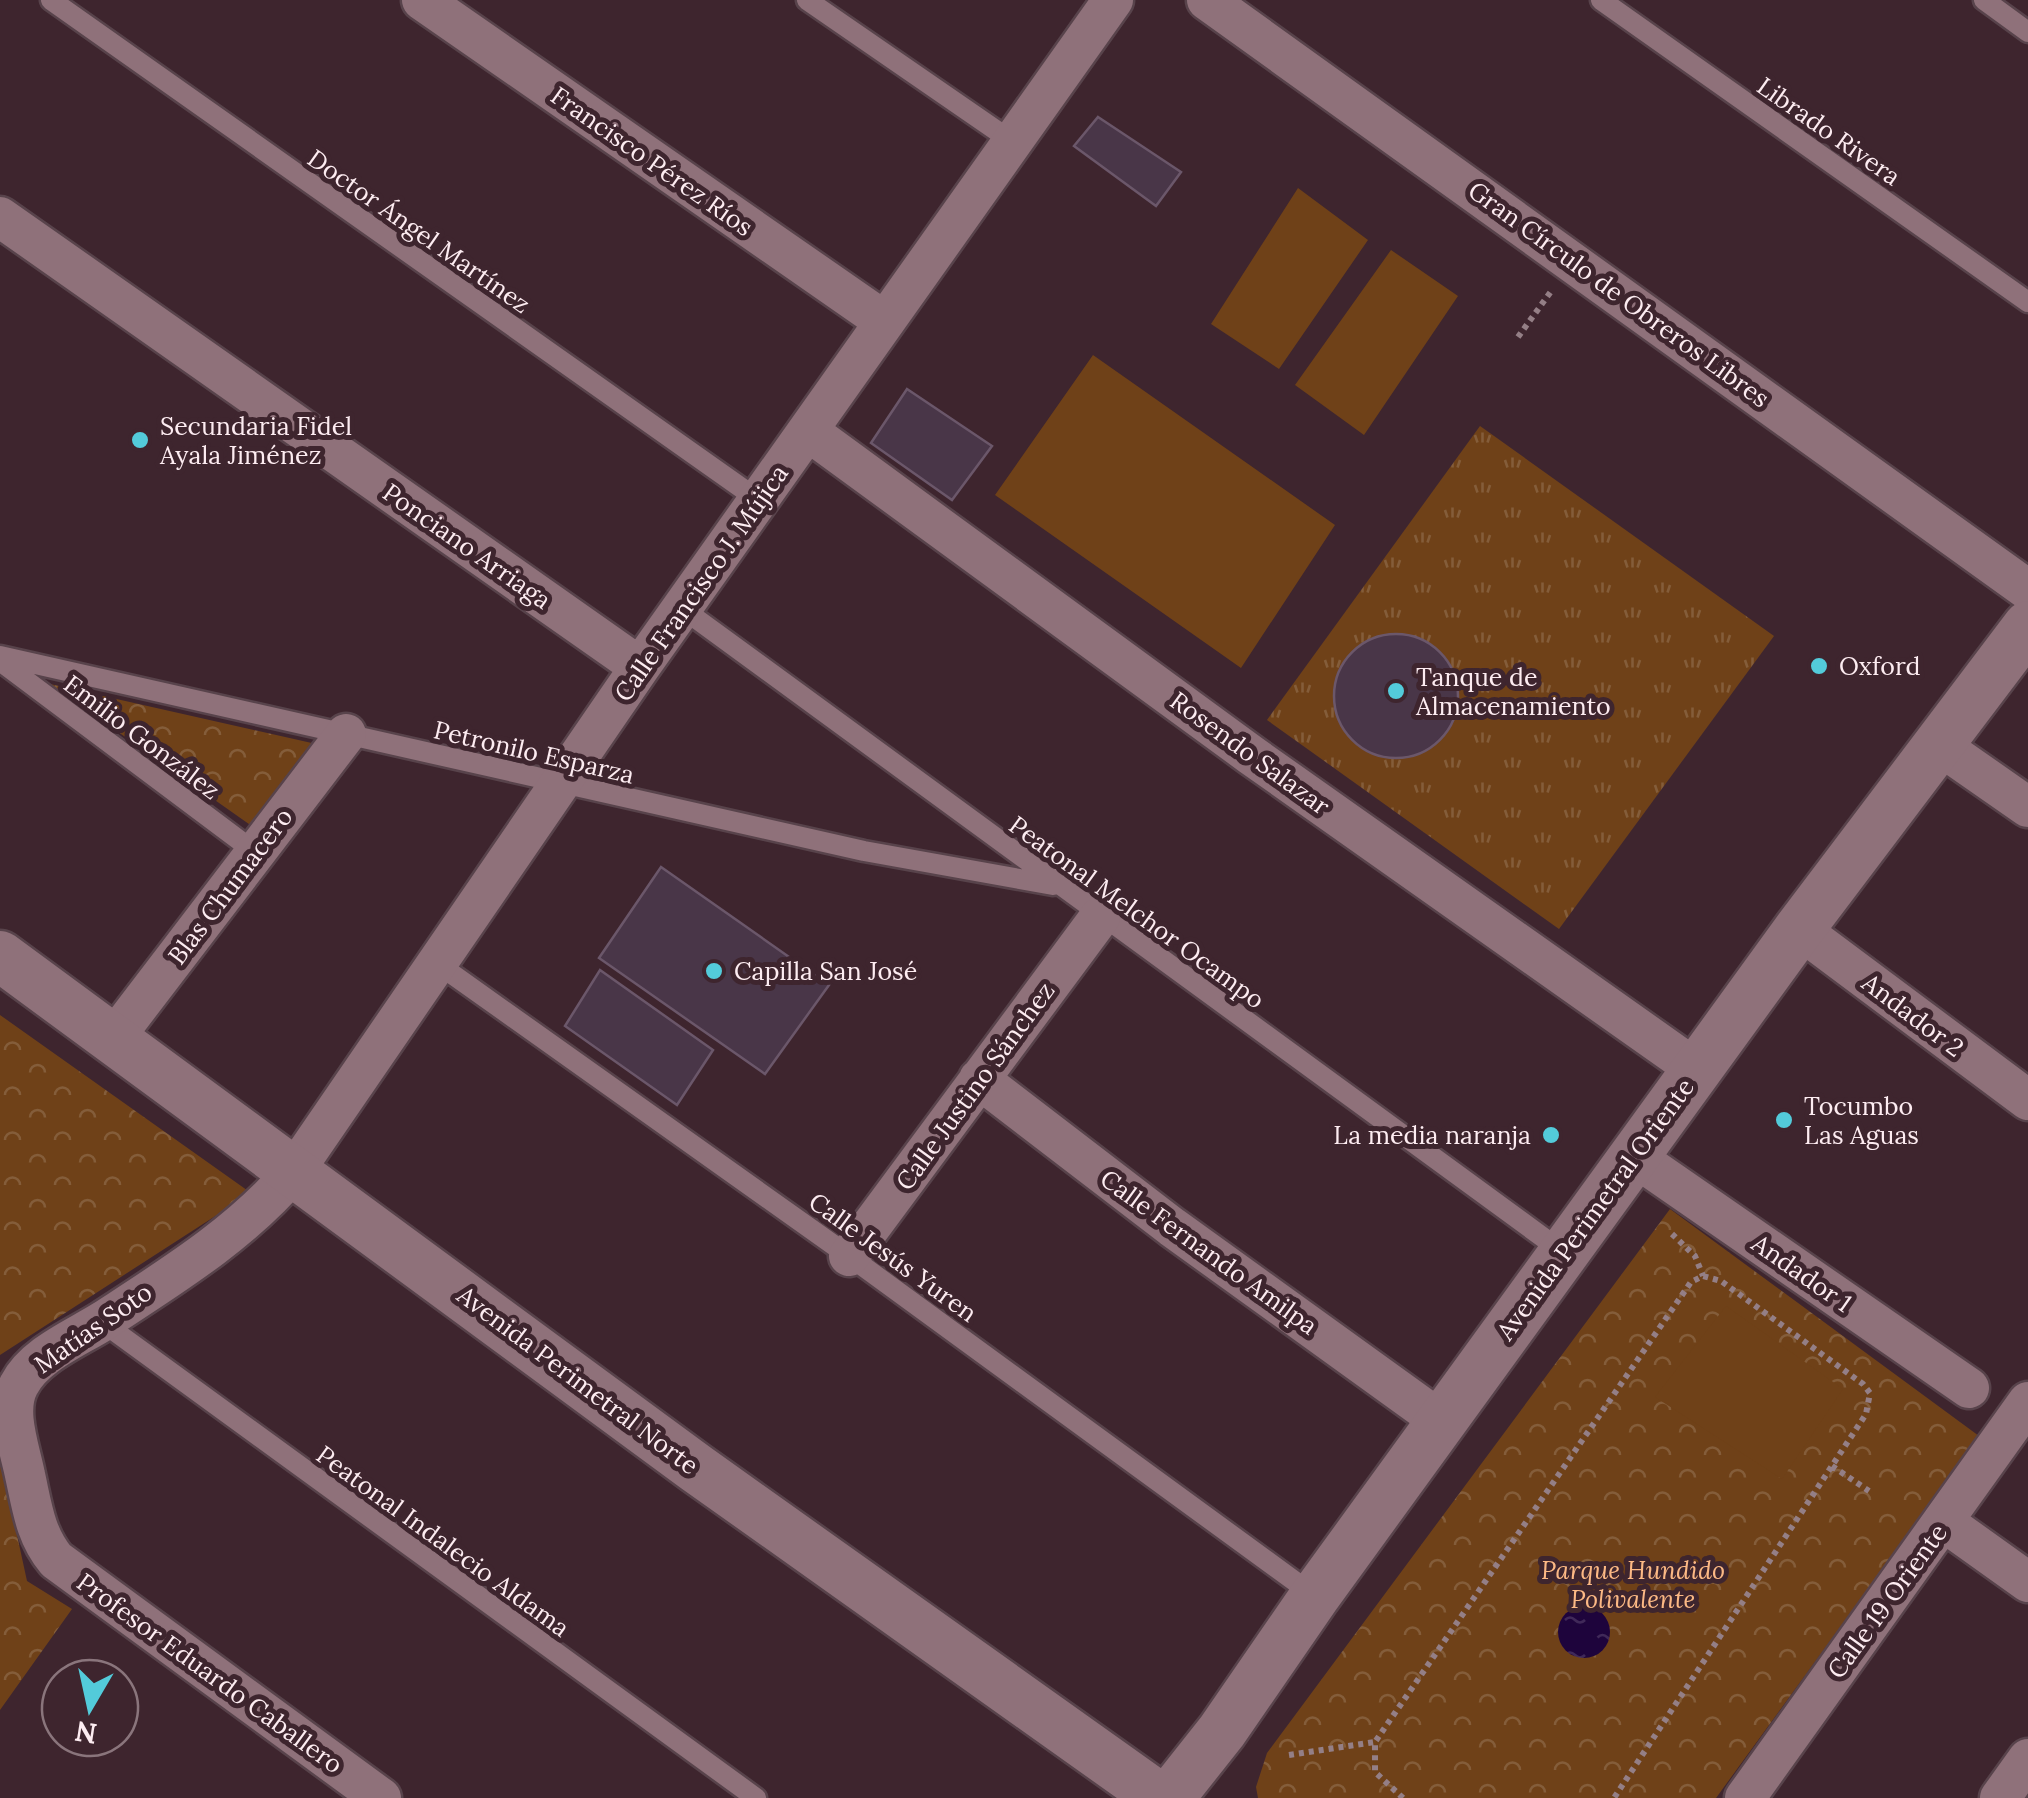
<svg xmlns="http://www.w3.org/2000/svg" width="2028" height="1798" font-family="Lora,serif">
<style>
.grass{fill:url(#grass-tufts)}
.park{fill:url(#park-crowns)}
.pitch{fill:#6f4118}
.water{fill:url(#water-ripples)}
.building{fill:#493648;stroke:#6b576a;stroke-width:2.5}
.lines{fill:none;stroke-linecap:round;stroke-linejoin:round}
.service-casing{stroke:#58434b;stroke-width:25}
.minor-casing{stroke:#58434b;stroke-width:45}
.tertiary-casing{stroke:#58434b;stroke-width:55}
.path{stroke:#947f86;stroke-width:6;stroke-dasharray:5 5;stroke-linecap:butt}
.service{stroke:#8f717a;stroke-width:20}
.minor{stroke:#8f717a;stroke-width:40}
.tertiary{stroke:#8f717a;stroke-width:50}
.poi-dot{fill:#53cbda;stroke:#3e252e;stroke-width:4}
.labels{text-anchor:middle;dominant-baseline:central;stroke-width:10;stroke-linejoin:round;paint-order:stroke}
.street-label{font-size:25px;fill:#fdecf1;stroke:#3e252e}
.poi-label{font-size:25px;fill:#fdecf1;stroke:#3e252e;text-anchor:start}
.park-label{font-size:25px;font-style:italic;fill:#fcb985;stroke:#3e252e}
</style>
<defs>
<pattern id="grass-tufts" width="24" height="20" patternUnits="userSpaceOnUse" patternTransform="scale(2.5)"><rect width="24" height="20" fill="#6f4118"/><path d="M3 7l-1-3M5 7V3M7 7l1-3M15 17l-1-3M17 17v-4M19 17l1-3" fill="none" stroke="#845d3a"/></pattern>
<pattern id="park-crowns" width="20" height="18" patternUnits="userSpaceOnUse" patternTransform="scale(2.5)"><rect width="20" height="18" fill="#6f4118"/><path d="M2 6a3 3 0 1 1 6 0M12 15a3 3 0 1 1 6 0" fill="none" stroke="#845d3a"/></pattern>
<pattern id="water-ripples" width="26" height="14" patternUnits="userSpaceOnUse" patternTransform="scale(2.5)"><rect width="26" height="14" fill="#1e043c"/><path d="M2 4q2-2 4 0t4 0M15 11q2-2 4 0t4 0" fill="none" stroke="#402959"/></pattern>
</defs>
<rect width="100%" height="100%" fill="#3e252e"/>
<path class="grass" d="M 1480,426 L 1774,636 L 1559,929 L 1267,720 Z"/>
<path class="park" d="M 50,684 L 325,746 L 259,831 Z
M 0,1015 L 251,1193 L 0,1355 Z
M 1670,1209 L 1979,1436 L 1716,1798 L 1258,1798 L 1256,1787 L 1267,1753 Z
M 0,1457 L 27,1581 L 72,1609 L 0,1710 Z"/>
<path class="pitch" d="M 1298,188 L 1368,240 L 1279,369 L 1211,324 Z
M 1391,250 L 1458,296 L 1364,435 L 1295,385 Z
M 1093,355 L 1335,525 L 1241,668 L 995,495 Z
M 1726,1306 L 1843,1389 L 1782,1479 L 1655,1397 Z"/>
<path class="water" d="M1558 1632a26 26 0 1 1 52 0a26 26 0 1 1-52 0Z"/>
<path class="building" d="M 1098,117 L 1181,172 L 1156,206 L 1074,146 Z
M 907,389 L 992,446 L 952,500 L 871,443 Z
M1334 696a62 62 0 1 1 124 0a62 62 0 1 1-124 0Z
M 661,867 L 829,985 L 765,1074 L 599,958 Z
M 600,970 L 713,1050 L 677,1105 L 565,1026 Z"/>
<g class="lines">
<g class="service-casing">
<path id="service" d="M 51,0 L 760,501
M 807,0 L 1013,142
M 1601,0 L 2028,302
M 1984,0 L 2028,32
M 683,609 L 1563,1252
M 0,656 L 864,851 L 1053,885
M 0,661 L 255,852
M 438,964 L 849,1256 L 1315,1596
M 102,1322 L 756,1798"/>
</g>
<g class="minor-casing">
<path id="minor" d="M 422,0 L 884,321
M 1207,0 L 2028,590
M 0,217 L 640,667
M 808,431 L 1251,755 L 1697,1070
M 1936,743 L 2028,807
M 1799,929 L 2028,1100
M 114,1038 L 346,734
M 979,1079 L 1172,1227 L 1441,1421
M 1635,1157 L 1969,1388
M 849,1256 L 1100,917
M 1944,1522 L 2028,1582
M 381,1798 L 56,1560 C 35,1535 32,1506 25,1475 C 20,1449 5,1411 19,1385 C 34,1355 76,1338 103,1321 C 172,1276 242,1233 295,1170 L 640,667 L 1113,0
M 1745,1798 L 2028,1402
M 2000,1798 L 2028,1759"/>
</g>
<g class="tertiary-casing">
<path id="tertiary" d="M 0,956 L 696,1468 L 1160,1798
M 1169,1798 L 1222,1731 L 1315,1596 L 1799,929 L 2028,626"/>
</g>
<path class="path" d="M 1518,337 L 1552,290
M 1672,1234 L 1695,1256 L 1703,1276
M 1832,1466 L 1869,1491
M 1289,1755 L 1375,1742
M 1403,1798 L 1375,1772 L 1375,1742 L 1691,1282 L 1703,1276 L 1721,1281 L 1863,1384 L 1870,1393 L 1866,1414 L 1614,1798"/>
<use href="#service" class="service"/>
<use href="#minor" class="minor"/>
<use href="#tertiary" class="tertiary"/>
</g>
<g class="poi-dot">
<circle cx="140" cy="440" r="10"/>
<circle cx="1819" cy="666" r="10"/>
<circle cx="1396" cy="691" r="10"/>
<circle cx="714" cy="971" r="10"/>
<circle cx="1784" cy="1120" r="10"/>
<circle cx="1551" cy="1135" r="10"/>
</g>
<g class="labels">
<g class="street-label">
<text transform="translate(1829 131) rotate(35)">Librado Rivera</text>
<text transform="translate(652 161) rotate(35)">Francisco Pérez Ríos</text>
<text transform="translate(419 231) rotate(35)">Doctor Ángel Martínez</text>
<text transform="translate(1619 294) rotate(36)">Gran Círculo de Obreros Libres</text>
<text transform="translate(467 546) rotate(35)">Ponciano Arriaga</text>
<text transform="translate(701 583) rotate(-55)">Calle Francisco J. Mújica</text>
<text transform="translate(142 737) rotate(37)">Emilio González</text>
<text transform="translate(534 752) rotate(13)">Petronilo Esparza</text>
<text transform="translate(1250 753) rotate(36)">Rosendo Salazar</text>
<text transform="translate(230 886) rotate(-53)">Blas Chumacero</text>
<text transform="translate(1137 912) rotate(36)">Peatonal Melchor Ocampo</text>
<text transform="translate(1913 1015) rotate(37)">Andador 2</text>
<text transform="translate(975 1086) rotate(-54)">Calle Justino Sánchez</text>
<text transform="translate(1595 1209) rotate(-54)">Avenida Perimetral Oriente</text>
<text transform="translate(1209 1252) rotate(36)">Calle Fernando Amilpa</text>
<text transform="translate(893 1257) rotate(36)">Calle Jesús Yuren</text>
<text transform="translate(1802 1273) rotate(35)">Andador 1</text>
<text transform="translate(93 1328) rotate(-35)">Matías Soto</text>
<text transform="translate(578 1380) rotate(37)">Avenida Perimetral Norte</text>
<text transform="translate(443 1541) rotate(36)">Peatonal Indalecio Aldama</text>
<text transform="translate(1887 1601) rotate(-54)">Calle 19 Oriente</text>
<text transform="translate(210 1673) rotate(36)">Profesor Eduardo Caballero</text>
</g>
<g class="poi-label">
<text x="160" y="426">Secundaria Fidel<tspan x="160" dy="29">Ayala Jiménez</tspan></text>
<text x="1839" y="666">Oxford</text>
<text x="1416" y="677">Tanque de<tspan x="1416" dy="29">Almacenamiento</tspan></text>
<text x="734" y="971">Capilla San José</text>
<text x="1804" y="1106">Tocumbo<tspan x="1804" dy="29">Las Aguas</tspan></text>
<text x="1531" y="1135" text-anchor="end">La media naranja</text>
</g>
<g class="park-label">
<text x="1633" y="1570">Parque Hundido<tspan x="1633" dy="29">Polivalente</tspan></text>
</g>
</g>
<g transform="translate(90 1708) rotate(189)"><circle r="48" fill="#3e252e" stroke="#8a757c" stroke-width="2.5"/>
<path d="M0-8L18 38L0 25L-18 38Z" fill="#53cbda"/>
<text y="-15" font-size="28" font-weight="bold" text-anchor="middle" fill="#fdecf1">N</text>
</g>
</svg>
